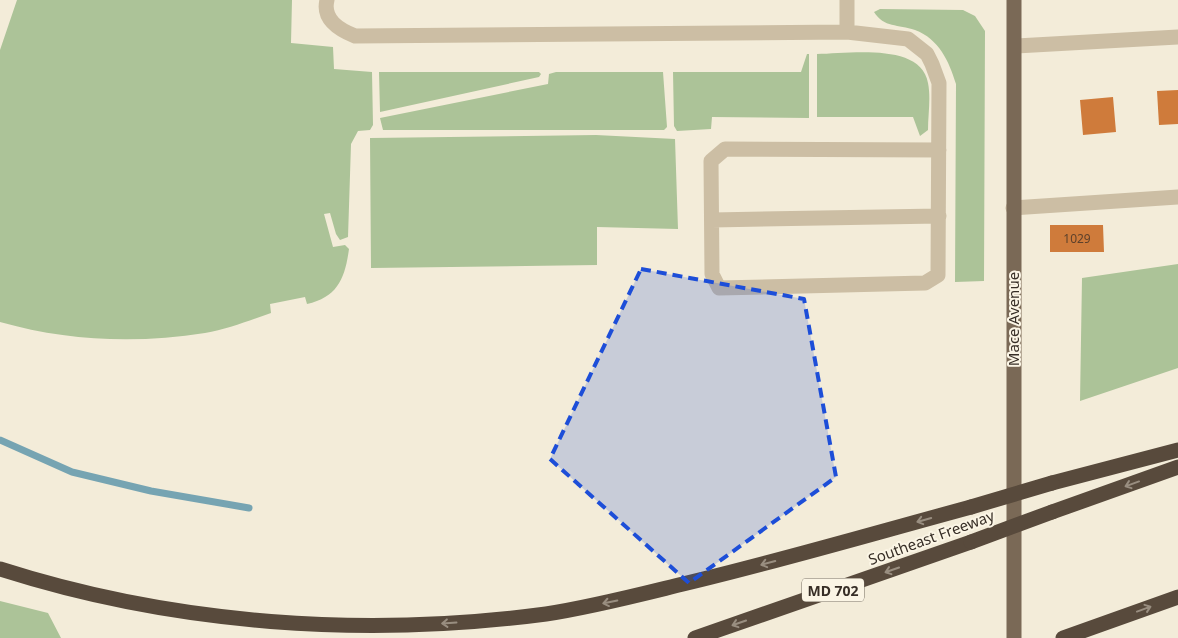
<svg xmlns="http://www.w3.org/2000/svg" width="1178" height="638" font-family="'Noto Sans',sans-serif">
<style>
.green{fill:#acc398}
.lines{fill:none;stroke-linecap:round;stroke-linejoin:round}
.stream{stroke:#76a4b2;stroke-width:7}
.building{fill:#cf7b3b}
.minor{stroke:#ccbea4;stroke-width:15}
.major{stroke:#7a6956;stroke-width:15}
.highway{stroke:#584a3c;stroke-width:15}
.highway-bridge{stroke:#584a3c;stroke-width:15}
.oneway{stroke:#998e80}
.marked{fill:#1d4ed8;fill-opacity:0.2;stroke:#1d4ed8;stroke-width:4;stroke-dasharray:10 6;stroke-linejoin:round}
.labels{text-anchor:middle;dominant-baseline:central;stroke-width:4;stroke-linejoin:round;paint-order:stroke}
.number-label{font-size:12px;fill:#5d412b}
.shield{fill:#fbf5e5;stroke:#726a5f;stroke-width:1}
.shield-label{font-size:14px;font-weight:bold;fill:#372e26}
.street-label{font-size:15px;fill:#372e26;stroke:#fbf5e5}
</style>
<rect width="100%" height="100%" fill="#f3ecd9"/>
<path class="green" d="M 17,0 L 292,0 L 291,43 L 333,47 L 334,69 L 372,72 L 373,125 L 370,130 L 358,131 L 351,144 L 348,237 L 340,240 L 336,234 L 330,213 L 324,214 L 333,247 L 345,245 L 349,249 C 345,278 338,297 307,304 L 305,297 L 270,304 L 271,313 C 250,320 228,329 205,333 C 136,344 67,341 0,322 L 0,50 Z
M 880,9 L 963,10 L 975,16 L 985,31 L 984,281 L 955,282 L 956,84 C 949,61 939,39 915,30 C 898,24 884,28 874,12 Z
M 807,54 L 809,54 L 809,118 L 712,117 L 711,129 L 677,131 L 674,126 L 673,72 L 801,72 Z
M 817,54 C 848,54 921,42 928,83 C 931,98 928,115 928,130 L 920,136 L 913,117 L 817,117 Z
M 379,72 L 539,72 L 541,74 L 539,77 L 380,112 Z
M 556,72 L 663,72 L 667,127 L 664,130 L 383,130 L 380,118 L 548,84 L 549,74 Z
M 596,135 L 675,139 L 678,229 L 597,227 L 597,265 L 371,268 L 370,138 Z
M 1178,264 L 1178,368 L 1080,401 L 1082,278 Z
M 0,601 L 48,613 L 61,638 L 0,638 Z"/>
<g class="lines">
<path class="stream" d="M 0,440 L 72,472 L 151,491 L 249,508"/>
</g>
<path class="building" d="M 1178,90 L 1178,124 L 1159,125 L 1157,91 Z
M 1113,97 L 1116,132 L 1083,135 L 1080,100 Z
M 1050,225 L 1103,225 L 1104,252 L 1050,252 Z"/>
<g class="lines">
<path class="minor" d="M 327,0 C 322,20 340,30 355,36 L 847,32 L 908,39 L 927,54 L 932,64 L 939,83 L 938,275 L 925,283 L 719,288 L 712,274 L 711,161 L 725,149 L 939,150
M 847,0 L 847,32
M 1016,46 L 1178,37
M 1013,208 L 1178,197
M 712,220 L 939,216"/>
<path class="major" d="M 1014,638 L 1014,0"/>
<path class="highway" d="M 1052,483 L 1178,450
M 1052,512 L 1178,467
M 0,569 C 175,625 365,638 546,614 C 592,607 638,595 683,584 C 780,561 875,533 971,507
M 695,638 L 971,542
M 1063,638 L 1178,597"/>
<path class="highway-bridge" d="M 971,507 L 1052,483
M 971,542 L 1052,512"/>
</g>
<defs><path id="oneway-shaft" d="M-6 0H5M1.5-3L5.5 0L1.5 3" fill="none" stroke-width="1.6" stroke-linecap="round" stroke-linejoin="round" transform="scale(1.25)"/></defs>
<g class="oneway">
<use href="#oneway-shaft" transform="translate(1132 484) rotate(160)"/>
<use href="#oneway-shaft" transform="translate(924 520) rotate(164)"/>
<use href="#oneway-shaft" transform="translate(768 563) rotate(165)"/>
<use href="#oneway-shaft" transform="translate(892 570) rotate(161)"/>
<use href="#oneway-shaft" transform="translate(610 602) rotate(168)"/>
<use href="#oneway-shaft" transform="translate(1144 609) rotate(-20)"/>
<use href="#oneway-shaft" transform="translate(449 623) rotate(176)"/>
<use href="#oneway-shaft" transform="translate(739 623) rotate(161)"/>
</g>
<path class="marked" d="M 641,269 L 804,299 L 836,477 L 689,583 L 550,459 Z"/>
<g class="labels">
<g class="number-label">
<text x="1077" y="238">1029</text>
</g>
<rect class="shield" x="802" y="578.5" width="62" height="23" rx="4"/>
<g class="shield-label">
<text x="833" y="590">MD 702</text>
</g>
<g class="street-label">
<text transform="translate(1013 319) rotate(-90)">Mace Avenue</text>
<text transform="translate(931 537) rotate(-20)">Southeast Freeway</text>
</g>
</g>
</svg>
